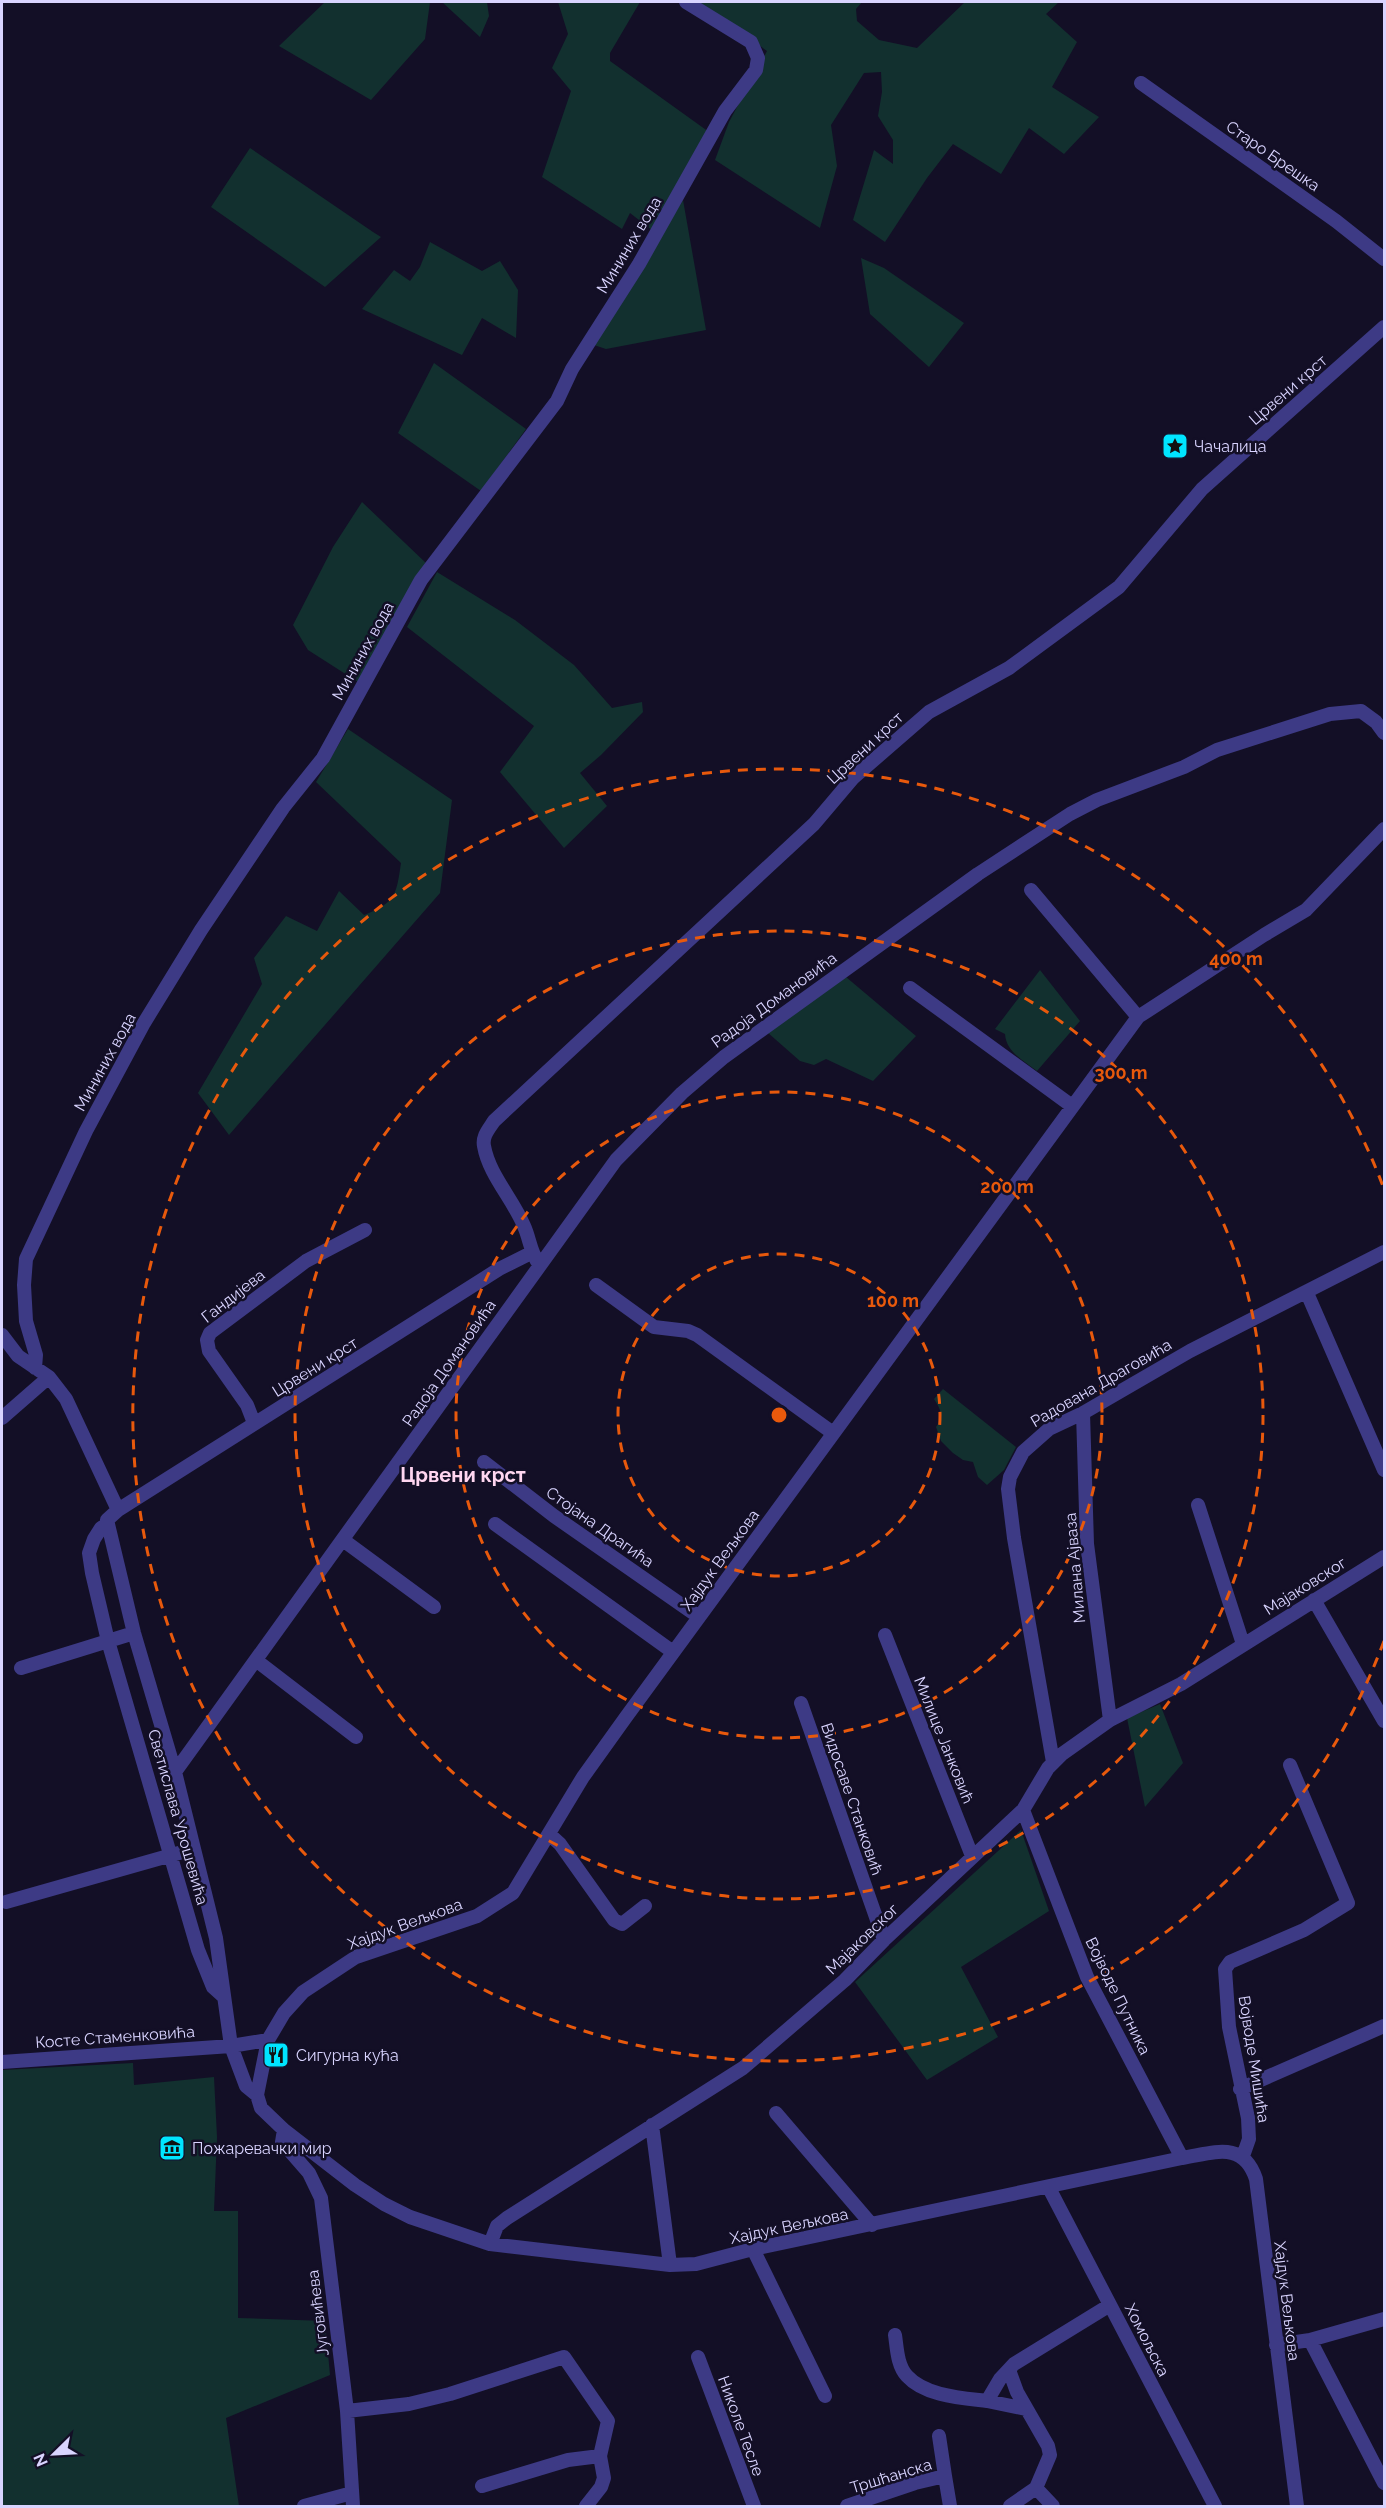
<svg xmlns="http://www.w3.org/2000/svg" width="1386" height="2508" font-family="Raleway,sans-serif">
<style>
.green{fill:#12302f}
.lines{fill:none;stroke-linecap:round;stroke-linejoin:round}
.minor{stroke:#3d3a85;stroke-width:14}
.ring{fill:none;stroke:#e8590c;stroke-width:3;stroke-dasharray:10 8}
.labels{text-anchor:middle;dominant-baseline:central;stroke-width:5;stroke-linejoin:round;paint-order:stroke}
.street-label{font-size:16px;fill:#d9d4ff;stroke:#130f26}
.poi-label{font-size:16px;fill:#d9d4ff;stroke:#130f26;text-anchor:start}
.quarter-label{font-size:20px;font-weight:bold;fill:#ffd6f0;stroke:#130f26}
.centre{fill:#e8590c;stroke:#130f26;stroke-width:3}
.ring-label{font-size:18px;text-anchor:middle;font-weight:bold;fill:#e8590c;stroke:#130f26;stroke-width:5;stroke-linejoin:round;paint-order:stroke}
</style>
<rect width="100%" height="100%" fill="#130f26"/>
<path class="green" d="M 325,2 L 430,2 L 425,39 L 371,100 L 279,46 Z
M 442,2 L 487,2 L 489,16 L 480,37 Z
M 558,2 L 640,2 L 610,53 L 610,61 L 709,132 L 653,231 L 630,213 L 622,229 L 542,177 L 571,91 L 552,68 L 568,34 Z
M 699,2 L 862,2 L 856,9 L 857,21 L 879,40 L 917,48 L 965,2 L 1059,2 L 1046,14 L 1077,42 L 1052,87 L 1099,117 L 1064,154 L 1029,128 L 1001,174 L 953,144 L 927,178 L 885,242 L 853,220 L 874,150 L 893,164 L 893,140 L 878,116 L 882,92 L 881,72 L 864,73 L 831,125 L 837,166 L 820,228 L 715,160 L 729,122 L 767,51 Z
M 250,148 L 373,232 L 381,237 L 325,287 L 211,207 Z
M 683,200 L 706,330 L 606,349 L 594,345 Z
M 430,242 L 482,271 L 500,261 L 518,290 L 516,338 L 482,318 L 462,355 L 362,309 L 394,270 L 410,281 L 420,267 Z
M 861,258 L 884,268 L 964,323 L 929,367 L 870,314 Z
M 434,363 L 526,429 L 481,491 L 398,433 Z
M 362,502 L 427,564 L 358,682 L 308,650 L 293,625 L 333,547 Z
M 437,572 L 515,620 L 574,665 L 612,708 L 642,702 L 643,712 L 601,755 L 580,773 L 607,806 L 564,848 L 500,772 L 534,726 L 407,627 Z
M 348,729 L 452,800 L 440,893 L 229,1135 L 198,1093 L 262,984 L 254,958 L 286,916 L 317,931 L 339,891 L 364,915 C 396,902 396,896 401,863 L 316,782 Z
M 1040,970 L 1080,1021 L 1037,1071 C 1024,1061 1006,1052 1005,1034 L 995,1029 Z
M 846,977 L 916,1036 L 873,1081 L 826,1059 L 814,1065 L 800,1061 L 767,1032 Z
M 943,1389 L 1016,1447 L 1004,1470 L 987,1485 L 978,1477 L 973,1462 L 963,1460 L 953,1453 L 941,1441 L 936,1427 C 944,1416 941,1410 934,1399 Z
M 1160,1704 L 1183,1763 L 1145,1807 L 1127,1718 Z
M 1021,1830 L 1049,1911 L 961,1967 L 998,2037 L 927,2080 L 855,1982 Z
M 133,2063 L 134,2085 L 214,2077 L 217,2137 L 214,2211 L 238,2211 L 238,2318 L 325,2321 L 330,2375 L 226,2418 L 239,2506 L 2,2506 L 2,2070 Z"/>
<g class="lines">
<path class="minor" d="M 1141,83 L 1336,221 L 1384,259
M 1031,890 L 1138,1017
M 910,988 L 1072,1106
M 539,1264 C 530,1252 530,1239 524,1226 C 513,1199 489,1175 484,1146 C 482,1136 489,1129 494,1121 L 814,824 L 853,778 L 929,712 L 1009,668 L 1119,587 L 1202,489 L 1384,327
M 596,1285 L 654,1327 L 688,1331 L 697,1335 L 833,1433
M 1307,1293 L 1384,1470
M 2,1335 L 18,1356 L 49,1377 L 66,1399 L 118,1510
M 35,1368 L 36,1355 L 26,1321 L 24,1285 L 26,1259 L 86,1131 L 144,1023 L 201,930 L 283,808 L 323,758 L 421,580 L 557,401 L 572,369 L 639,264 L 725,111 L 756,70 L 758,58 L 751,42 L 686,2
M 1083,1413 L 1087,1544 L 1110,1720
M 2,1418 L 49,1377
M 254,1423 L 247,1405 L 209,1351 L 207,1340 L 210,1333 L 306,1261 L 365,1230
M 484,1462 L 554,1516 L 699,1617
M 1198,1505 L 1243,1644
M 107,1524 L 101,1528 L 94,1539 L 89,1553 L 92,1573 L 108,1641 L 198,1950 L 213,1987 L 223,1996
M 495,1524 L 673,1652
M 343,1540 L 434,1607
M 1314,1600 L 1384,1721
M 885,1635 L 972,1856
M 257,1661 L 356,1737
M 21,1668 L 134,1633
M 801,1703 L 884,1940
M 1053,1762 L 1014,1538 L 1008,1489 L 1010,1477 L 1023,1452 L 1049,1429 L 1083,1413 L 1190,1351 L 1384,1252
M 175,1772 L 616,1160 L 682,1093 L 724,1057 L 978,874 L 1070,814 L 1097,800 L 1184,767 L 1217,750 L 1330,714 L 1361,711 L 1376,722 L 1384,733
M 1023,1810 L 1087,1977 L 1182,2158
M 549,1834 L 560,1844 L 614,1920 L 622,1924 L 645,1906
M 6,1902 L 193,1849
M 2,2062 L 231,2046 L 268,2040
M 1240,2089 L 1384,2026
M 257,2095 L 246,2086 L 231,2046 L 216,1938 L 175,1772 L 134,1633 L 107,1520 L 118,1510 L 499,1269 L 531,1253
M 776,2113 L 872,2225
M 652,2125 L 670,2265
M 284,2130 L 282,2142 L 309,2173 L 321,2198 L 347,2411 L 353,2506
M 1243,2156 L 1249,2139 L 1248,2118 L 1229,2027 L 1225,1969 L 1230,1962 L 1304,1930 L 1348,1903 L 1290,1765
M 1049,2188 L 1215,2506
M 490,2244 L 497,2226 L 507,2218 L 743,2068 L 845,1980 L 884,1940 L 1023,1810 L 1048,1768 L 1062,1754 L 1110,1720 L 1181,1684 L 1384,1557
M 753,2249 L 825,2396
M 895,2335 C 897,2348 897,2365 907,2376 C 925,2396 962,2398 987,2401 L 1000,2379 L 1014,2364 L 1110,2305
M 1310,2340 L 1384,2483
M 1276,2345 L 1310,2340 L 1384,2319
M 698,2357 L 754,2506
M 1009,2370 L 1017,2392 L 1048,2446 L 1050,2455 L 1036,2488
M 987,2401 L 1026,2409
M 347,2411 L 409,2404 L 450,2394 L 564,2357 L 608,2421 L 600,2456 L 604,2478 L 601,2487 L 586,2506
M 939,2436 L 945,2476
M 482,2486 L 568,2460 L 600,2456
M 304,2506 L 352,2493
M 847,2506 L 915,2483 L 945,2476 L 950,2506
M 1010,2506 L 1036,2488 L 1053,2506
M 1297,2506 L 1256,2179 C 1243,2140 1214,2153 1182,2158 L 753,2249 L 696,2264 L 670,2265 L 490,2244 L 410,2217 L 384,2204 L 355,2185 L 284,2130 L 261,2108 L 257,2095 L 268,2040 L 284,2013 L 303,1992 L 356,1957 L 477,1916 L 513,1893 L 583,1777 L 626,1717 L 1138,1017 L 1264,935 L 1306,910 L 1384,829"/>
</g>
<g class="ring">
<circle cx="779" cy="1415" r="161"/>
<circle cx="779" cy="1415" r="323"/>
<circle cx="779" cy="1415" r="484"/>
<path d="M1384 1641A646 646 0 1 1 1384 1189"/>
</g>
<defs>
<g id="sight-square" transform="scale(1.35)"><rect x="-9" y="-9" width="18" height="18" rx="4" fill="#00e5ff" stroke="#130f26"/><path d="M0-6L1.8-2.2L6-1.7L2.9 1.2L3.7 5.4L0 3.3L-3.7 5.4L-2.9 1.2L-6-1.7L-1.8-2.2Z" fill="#111"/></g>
<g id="restaurant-square" transform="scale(1.35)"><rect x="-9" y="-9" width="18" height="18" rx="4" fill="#00e5ff" stroke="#130f26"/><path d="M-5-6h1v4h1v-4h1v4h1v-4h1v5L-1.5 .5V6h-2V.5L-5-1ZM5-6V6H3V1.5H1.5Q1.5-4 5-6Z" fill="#111"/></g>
<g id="museum-square" transform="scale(1.35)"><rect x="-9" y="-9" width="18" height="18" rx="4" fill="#00e5ff" stroke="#130f26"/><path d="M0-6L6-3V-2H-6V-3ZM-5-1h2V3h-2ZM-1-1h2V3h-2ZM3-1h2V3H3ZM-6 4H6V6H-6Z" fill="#111"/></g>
</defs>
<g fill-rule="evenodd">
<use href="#sight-square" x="1175" y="446"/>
<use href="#restaurant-square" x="276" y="2055"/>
<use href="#museum-square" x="172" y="2148"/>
</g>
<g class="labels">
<g class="street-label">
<text transform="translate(1273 156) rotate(35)">Старо Брешка</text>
<text transform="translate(629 245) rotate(-59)">Мининих вода</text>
<text transform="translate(1288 390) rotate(-41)">Црвени крст</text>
<text transform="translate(363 651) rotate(-61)">Мининих вода</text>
<text transform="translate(865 748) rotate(-43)">Црвени крст</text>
<text transform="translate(774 1000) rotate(-36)">Радоја Домановића</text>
<text transform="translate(105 1062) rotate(-61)">Мининих вода</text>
<text transform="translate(233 1296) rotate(-38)">Гандијева</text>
<text transform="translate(449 1363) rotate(-55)">Радоја Домановића</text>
<text transform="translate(315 1367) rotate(-32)">Црвени крст</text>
<text transform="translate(1101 1383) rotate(-30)">Радована Драговића</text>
<text transform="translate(600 1527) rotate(35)">Стојана Драгића</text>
<text transform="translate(720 1560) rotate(-54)">Хајдук Вељкова</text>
<text transform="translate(1075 1568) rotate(-95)">Милана Ајваза</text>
<text transform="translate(1305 1586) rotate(-32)">Мајаковског</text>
<text transform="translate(944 1740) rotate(68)">Милице Јанковић</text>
<text transform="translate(852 1799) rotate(71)">Видосаве Станковић</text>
<text transform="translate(178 1817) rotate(74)">Светислава Урошевића</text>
<text transform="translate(405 1924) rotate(-20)">Хајдук Вељкова</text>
<text transform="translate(862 1939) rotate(-44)">Мајаковског</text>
<text transform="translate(1118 1996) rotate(64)">Војводе Путника</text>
<text transform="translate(115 2037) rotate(-4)">Косте Стаменковића</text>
<text transform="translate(1254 2059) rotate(81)">Војводе Мишића</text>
<text transform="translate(789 2226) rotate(-12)">Хајдук Вељкова</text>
<text transform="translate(1287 2301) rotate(83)">Хајдук Вељкова</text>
<text transform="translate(318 2313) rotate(-97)">Југовићева</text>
<text transform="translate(1147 2340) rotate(63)">Хомољска</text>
<text transform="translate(741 2426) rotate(70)">Николе Тесле</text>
<text transform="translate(891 2476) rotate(-17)">Тршћанска</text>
</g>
<g class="poi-label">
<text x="1194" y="446">Чачалица</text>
<text x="296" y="2055">Сигурна кућа</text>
<text x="192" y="2148">Пожаревачки мир</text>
</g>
<g class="quarter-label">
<text x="463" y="1475">Црвени крст</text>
</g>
</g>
<circle cx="779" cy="1415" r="9" class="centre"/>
<g class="ring-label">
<text x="1236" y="965">400 m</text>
<text x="1121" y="1079">300 m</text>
<text x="1007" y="1193">200 m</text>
<text x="893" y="1307">100 m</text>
</g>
<rect width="1386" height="2508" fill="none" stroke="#d9d4ff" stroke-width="6"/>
<g transform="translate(54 2454) rotate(246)" stroke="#130f26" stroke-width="4.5" paint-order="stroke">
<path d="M0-4.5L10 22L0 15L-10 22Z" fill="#d9d4ff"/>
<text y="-9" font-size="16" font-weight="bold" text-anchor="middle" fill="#d9d4ff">N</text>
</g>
</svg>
